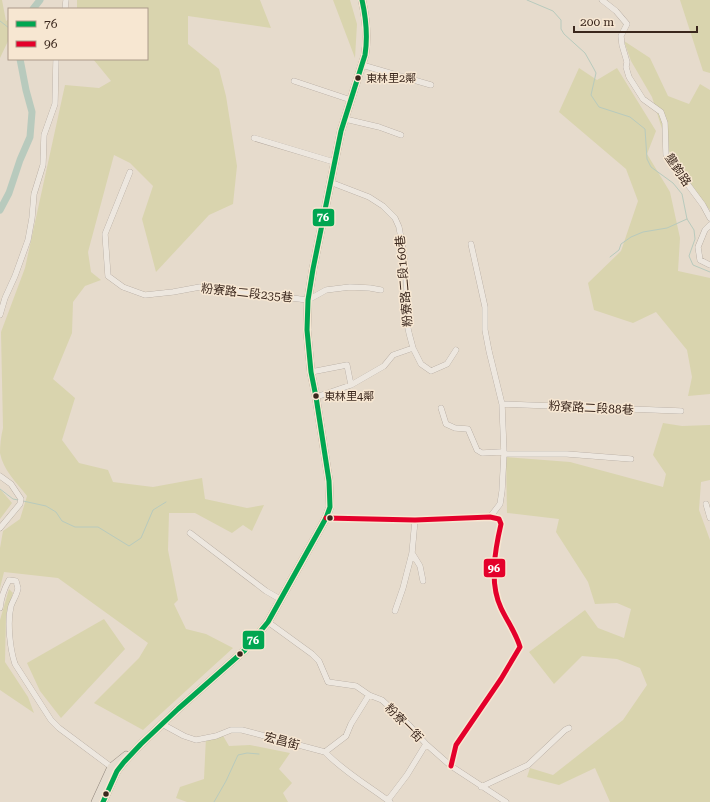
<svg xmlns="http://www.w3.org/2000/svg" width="710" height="802" font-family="'Roboto Serif','Noto Sans TC',serif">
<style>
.green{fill:#d9d4ae}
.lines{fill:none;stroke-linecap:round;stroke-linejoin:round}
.stream{stroke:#b8cabd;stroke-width:1}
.river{stroke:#b8cabd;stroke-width:7}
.minor-casing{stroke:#aba096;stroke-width:6}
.major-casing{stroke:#91867c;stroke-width:8}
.minor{stroke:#ede7df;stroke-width:5.5}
.major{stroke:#e5dccf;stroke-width:7}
.bus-1-casing{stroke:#f7e7d2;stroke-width:8}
.bus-2-casing{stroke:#f7e7d2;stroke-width:8}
.bus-1{stroke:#00a651;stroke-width:5}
.bus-2{stroke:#e4002b;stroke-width:5}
.bus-dot{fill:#3a271d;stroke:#f7e7d2;stroke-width:1.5}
.labels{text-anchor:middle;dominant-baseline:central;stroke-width:3;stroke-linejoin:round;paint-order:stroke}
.bus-label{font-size:11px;fill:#3a271d;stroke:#f7e7d2;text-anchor:start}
.street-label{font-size:12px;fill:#3a271d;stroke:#f7e7d2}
.line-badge{stroke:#f7e7d2;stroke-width:1.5}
.badge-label{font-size:11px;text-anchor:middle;font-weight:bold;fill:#fff}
</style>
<rect width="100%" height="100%" fill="#e6dbcc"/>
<path class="green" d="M 0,0 L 2,0 L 6,21 L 9,19 L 9,39 L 0,58 Z
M 77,0 L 260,0 L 271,28 L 188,16 L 188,44 L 219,69 L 226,96 L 237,166 L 233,204 L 209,215 L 156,272 L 142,219 L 153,186 L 130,163 L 114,155 L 88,252 L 91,272 L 101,280 L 85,286 L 73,302 L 72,333 L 53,379 L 75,398 L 62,440 L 79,463 L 108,470 L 113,482 L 153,487 L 202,478 L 205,499 L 247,508 L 264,505 L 252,531 L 243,525 L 232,533 L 195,513 L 169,513 L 168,550 L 178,600 L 174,604 L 186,629 L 206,634 L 233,648 L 143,730 L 94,703 L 139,658 L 148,643 L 58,578 L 4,572 L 0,588 L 0,548 L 3,531 L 20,519 L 27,496 C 17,483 3,470 0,453 C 0,445 1,436 3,428 L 1,332 L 25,268 L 65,85 L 99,88 L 111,81 L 93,59 L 147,59 L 147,9 L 77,9 Z
M 333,0 L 350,0 L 357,24 L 355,58 Z
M 680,0 L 710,0 L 710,73 L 703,71 Z
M 624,41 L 650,58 L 668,96 L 689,104 L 700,84 L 710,90 L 710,210 L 701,200 L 669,151 L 652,97 L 631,61 Z
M 579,68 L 597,80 L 617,68 L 656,131 L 647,154 L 670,192 L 680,238 L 678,271 L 710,278 L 710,394 L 688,396 L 692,377 L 687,350 L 656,312 L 633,323 L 594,310 L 588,283 L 621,251 L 638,201 L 626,169 L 559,112 Z
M 663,423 L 682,426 L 710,425 L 710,480 L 701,482 L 699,510 L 710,540 L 710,802 L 610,802 L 595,768 L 559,785 L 527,777 L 530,768 L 553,775 L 623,720 L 647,685 L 640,668 L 617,659 L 582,656 L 554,684 L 529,652 L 585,610 L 598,628 L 624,638 L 631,609 L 617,603 L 595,604 L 588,582 L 556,532 L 559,519 L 507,513 L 506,457 L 570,462 L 663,487 L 666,474 L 653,455 Z
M 0,489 L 12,503 L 0,519 Z
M 9,589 L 13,593 L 6,615 L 5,662 L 28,697 L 34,713 L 0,690 L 0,620 Z
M 104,619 L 125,649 L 61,718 L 40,691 L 27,663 Z
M 222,734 L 229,746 L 250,745 L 290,753 L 279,769 L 292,783 L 283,793 L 288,802 L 187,802 L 176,798 L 180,787 L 204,779 L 206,737 Z"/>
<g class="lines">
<path class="stream" d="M 527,0 L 553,11 L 561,20 L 561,29 L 564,34 L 585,53 L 594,69 L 596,73 L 591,95 L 599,107 L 630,117 L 645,129 L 647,159 L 651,167 L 673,183 L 682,194 L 687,219 L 694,230 L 695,239 L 689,256 L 693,265 L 710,272
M 0,21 L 9,28
M 610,257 L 619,250 L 621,244 L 631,237 L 643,232 L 667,228 L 687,219
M 0,489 L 13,499 L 18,500
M 23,501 L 46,506 L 56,512 L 62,521 L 75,527 L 98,527 L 129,546 L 141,538 L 153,510 L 166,502
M 214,802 L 226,781 L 238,755 L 247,753 L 259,754"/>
<path class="river" d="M 33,9 L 40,0
M 0,210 L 9,193 L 20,160 L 30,137 L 32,112 L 26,90 L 20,59"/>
<g class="minor-casing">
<path id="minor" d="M 602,0 L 616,11 L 627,24 L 621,36 L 622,45 L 627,62 L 626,67 L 629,77 L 643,99 L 661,112 L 665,123 L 666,155 L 703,205 L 710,218
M 65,9 L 66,0
M 362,65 L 431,85
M 294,81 L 351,100
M 345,119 L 379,127 L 401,135
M 254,138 L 334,162
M 130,172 L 105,234 L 108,276 L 123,287 L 145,295 L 173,292 L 200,287 L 308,300 L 326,290 L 350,287 L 370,288 L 381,290
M 330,182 L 369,197 L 383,206 L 395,218 L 399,227 L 404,255 L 408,303 L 405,314 L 409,333 L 413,348 L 421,364 L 431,371 L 447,364 L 456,350
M 710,225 L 705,230 L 698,247 L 700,260 L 710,265
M 471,244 L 485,307 L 485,330 L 489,351 L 502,404 L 504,453 L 502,491 L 500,504 L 490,517
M 0,315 L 5,298 L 15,276 L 28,240 L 32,218 L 34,194 L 43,165 L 44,135 L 55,104 L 56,59
M 311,372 L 347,365 L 351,385 L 384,366 L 393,355 L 413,348
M 316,397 L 351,385
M 502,404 L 681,411
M 441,408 L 446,424 L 455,428 L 468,429 L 477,450 L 482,453 L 501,452 L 507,454 L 567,454 L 631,459
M 0,476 L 11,484 L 21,499 L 20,504 L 0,528
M 706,504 L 710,518
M 326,518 L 415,520 L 490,517 L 499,519 L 501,524 C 495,550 489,583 501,608 C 507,621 516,633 520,647 L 501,679 L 456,745 L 451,766
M 190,533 L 266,591 L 280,599
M 412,553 L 420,566 L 423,581
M 0,608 C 1,598 4,589 9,580 L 16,581 L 18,588 C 17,595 13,600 11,606 C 7,622 10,649 15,664 L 51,720 L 59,728 L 114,769
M 395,611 L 403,588 L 412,553 L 415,520
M 268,622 L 312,654 L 319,661 L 328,682 L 356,686 L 369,695 L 382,700 L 409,725 L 426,744 L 451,766 L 506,802
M 162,724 L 184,736 L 196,740 L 216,736 L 231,730 L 242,730 L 325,752 C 344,772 369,786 390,802
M 325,752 L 346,736 L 351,724 L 369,695
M 481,787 L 528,765 L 565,730 L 569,728
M 388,800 L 407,775 L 426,744"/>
</g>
<g class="major-casing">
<path id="major" d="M 95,802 L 111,767 L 126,755
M 103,802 L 117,771 L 124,762 L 141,744 L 178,709 L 245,650 L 268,622 L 326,518 L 330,507 L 329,481 L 316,397 L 311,372 L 307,330 L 308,300 L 313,269 L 341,131 L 365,55 C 368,36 366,18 362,0"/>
</g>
<use href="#minor" class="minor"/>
<use href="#major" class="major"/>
<g class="bus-1-casing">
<path id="bus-1" d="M 103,802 L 117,771 L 124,762 L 141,744 L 178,709 L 245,650 L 268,622 L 326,518 L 330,507 L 329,481 L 316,397 L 311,372 L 307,330 L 308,300 L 313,269 L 341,131 L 365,55 C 368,36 366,18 362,0"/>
</g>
<g class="bus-2-casing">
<path id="bus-2" d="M 326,518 L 415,520 L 490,517 L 499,519 L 501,524 C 495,550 489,583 501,608 C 507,621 516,633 520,647 L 501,679 L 456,745 L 451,766"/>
</g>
<use href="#bus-1" class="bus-1"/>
<use href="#bus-2" class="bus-2"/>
</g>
<g class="bus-dot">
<circle cx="358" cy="78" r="3.5"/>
<circle cx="316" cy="396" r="3.5"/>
<circle cx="330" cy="518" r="3.5"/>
<circle cx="240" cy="654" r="3.5"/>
<circle cx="106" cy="794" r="3.5"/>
</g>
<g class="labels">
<g class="bus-label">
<text x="366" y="78">東林里2鄰</text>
<text x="324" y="396">東林里4鄰</text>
</g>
<g class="street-label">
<text transform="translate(678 170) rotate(56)">壟鉤路</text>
<text transform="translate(404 281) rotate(-95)">粉寮路二段160巷</text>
<text transform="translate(247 293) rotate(6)">粉寮路二段235巷</text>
<text transform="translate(591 408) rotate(3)">粉寮路二段88巷</text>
<text transform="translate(404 723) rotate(45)">粉寮一街</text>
<text transform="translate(282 741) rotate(15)">宏昌街</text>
</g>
</g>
<g class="line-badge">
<rect x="312" y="208" width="23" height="19" rx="4" fill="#00a651"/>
<rect x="483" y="558" width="23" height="20" rx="4" fill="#e4002b"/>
<rect x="242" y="630" width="23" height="20" rx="4" fill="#00a651"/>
</g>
<g class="badge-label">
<text x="323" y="221">76</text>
<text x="494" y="572">96</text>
<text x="253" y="644">76</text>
</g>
<rect x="8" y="8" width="140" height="52" fill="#f7e7d2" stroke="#ab9a8a"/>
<rect x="16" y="21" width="20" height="6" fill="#00a651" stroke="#ab9a8a"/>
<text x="44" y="28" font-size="12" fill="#3a271d">76</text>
<rect x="16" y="41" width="20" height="6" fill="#e4002b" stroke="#ab9a8a"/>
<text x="44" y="48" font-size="12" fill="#3a271d">96</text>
<path d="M574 26v6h123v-6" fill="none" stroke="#3a271d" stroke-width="2"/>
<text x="580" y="26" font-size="12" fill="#3a271d" stroke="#f7e7d2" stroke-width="3" paint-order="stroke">200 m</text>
</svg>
